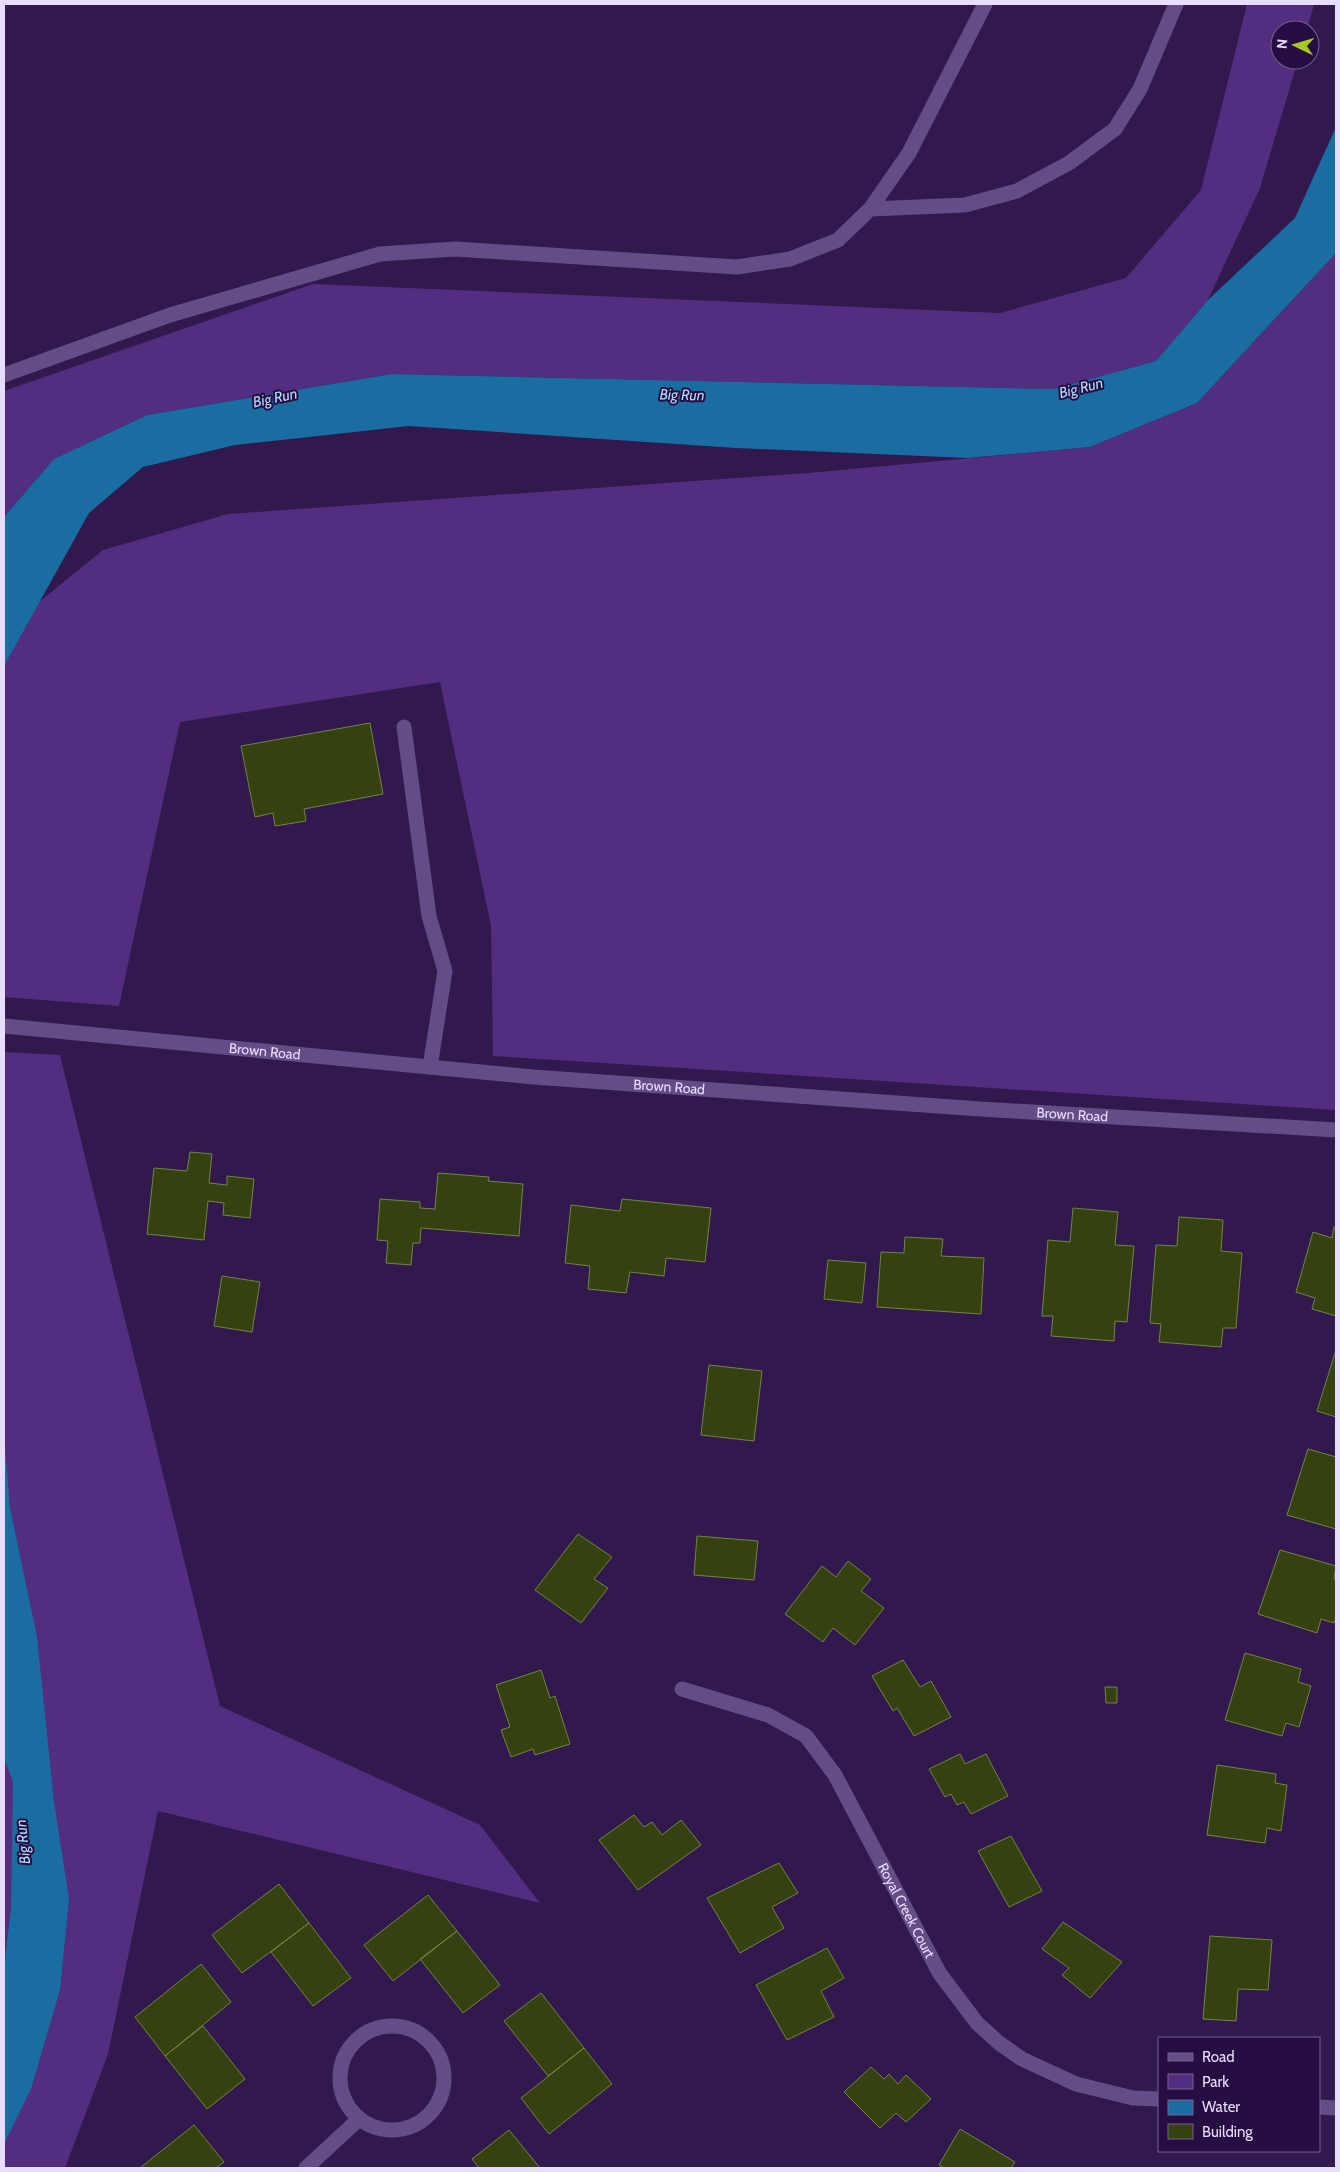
<svg xmlns="http://www.w3.org/2000/svg" width="1340" height="2172" font-family="Cabin,sans-serif">
<style>
.green{fill:#532d80}
.water{fill:#196da0}
.building{fill:#35410e;stroke:#738544}
.lines{fill:none;stroke-linecap:round;stroke-linejoin:round}
.lane{stroke:#644d86;stroke-width:15}
.street{stroke:#644d86;stroke-width:15}
.labels{text-anchor:middle;dominant-baseline:central;stroke-width:4;stroke-linejoin:round;paint-order:stroke}
.street-label{font-size:14px;fill:#e8ddfe;stroke:#270e42}
.water-label{font-size:15px;font-style:italic;fill:#afdcff;stroke:#270e42}
</style>
<rect width="100%" height="100%" fill="#31194d"/>
<path class="green" d="M 1247,4 L 1314,4 L 1307,30 L 1280,30 L 1280,60 L 1298,60 L 1260,188 L 1208,300 L 1156,361 L 1054,389 L 392,374 L 147,415 L 54,459 L 4,517 L 4,391 L 313,284 L 1000,313 L 1126,278 L 1201,190 Z
M 1336,253 L 1336,1110 L 493,1056 L 491,926 L 440,682 L 180,722 L 119,1006 L 4,997 L 4,666 L 39,602 L 103,550 L 228,514 L 808,473 L 1090,447 L 1197,403 Z
M 4,1052 L 60,1055 L 220,1706 L 480,1825 L 540,1903 L 158,1811 L 108,2054 L 65,2168 L 4,2168 Z"/>
<path class="water" d="M 1336,127 L 1336,253 L 1197,403 L 1090,447 L 968,458 L 736,448 L 409,426 L 235,445 L 143,467 L 89,513 L 4,666 L 4,517 L 54,459 L 147,415 L 392,374 L 1054,389 L 1156,361 L 1208,300 L 1295,218 Z
M 4,1436 L 10,1508 L 37,1637 L 54,1802 L 69,1899 L 60,1990 L 31,2089 L 4,2144 L 4,1967 L 11,1909 L 13,1782 L 4,1758 Z"/>
<path class="building" d="M 370,723 L 383,794 L 304,809 L 306,821 L 275,826 L 273,813 L 255,817 L 241,746 Z
M 190,1152 L 212,1154 L 209,1183 L 227,1185 L 227,1176 L 254,1179 L 250,1218 L 223,1215 L 224,1203 L 208,1201 L 204,1240 L 147,1234 L 154,1168 L 187,1171 Z
M 438,1173 L 489,1177 L 488,1181 L 523,1184 L 519,1236 L 421,1228 L 420,1243 L 413,1243 L 411,1265 L 386,1263 L 388,1241 L 377,1240 L 380,1199 L 420,1202 L 420,1208 L 435,1209 Z
M 622,1199 L 711,1208 L 705,1262 L 666,1258 L 664,1276 L 630,1272 L 626,1293 L 588,1289 L 590,1266 L 565,1263 L 571,1205 L 620,1211 Z
M 1073,1208 L 1118,1212 L 1115,1245 L 1134,1246 L 1127,1322 L 1115,1321 L 1114,1341 L 1051,1336 L 1053,1316 L 1042,1316 L 1048,1240 L 1070,1242 Z
M 1179,1217 L 1223,1220 L 1221,1251 L 1242,1253 L 1236,1328 L 1223,1328 L 1221,1347 L 1159,1342 L 1161,1324 L 1150,1323 L 1156,1245 L 1177,1246 Z
M 1334,1227 L 1336,1227 L 1336,1316 L 1312,1309 L 1315,1298 L 1296,1292 L 1313,1232 L 1332,1238 Z
M 905,1237 L 943,1239 L 941,1256 L 984,1258 L 981,1314 L 877,1307 L 881,1252 L 904,1253 Z
M 828,1260 L 866,1263 L 862,1303 L 824,1299 Z
M 222,1276 L 260,1282 L 252,1332 L 214,1326 Z
M 1336,1350 L 1336,1417 L 1317,1411 Z
M 709,1365 L 762,1371 L 754,1441 L 701,1435 Z
M 1308,1449 L 1336,1457 L 1336,1529 L 1287,1515 Z
M 578,1534 L 612,1557 L 594,1579 L 608,1588 L 581,1623 L 535,1590 Z
M 697,1536 L 758,1541 L 754,1580 L 694,1575 Z
M 1280,1550 L 1336,1566 L 1334,1579 L 1336,1580 L 1336,1617 L 1334,1623 L 1321,1619 L 1317,1633 L 1258,1614 Z
M 848,1561 L 871,1579 L 861,1591 L 884,1608 L 855,1645 L 833,1628 L 823,1642 L 785,1614 L 822,1566 L 836,1577 Z
M 1245,1653 L 1301,1669 L 1298,1682 L 1311,1686 L 1299,1727 L 1286,1723 L 1282,1736 L 1225,1720 Z
M 903,1660 L 920,1687 L 931,1681 L 951,1717 L 914,1736 L 897,1708 L 893,1711 L 872,1676 Z
M 541,1670 L 550,1698 L 555,1696 L 570,1744 L 535,1755 L 533,1749 L 511,1757 L 501,1730 L 510,1727 L 496,1685 Z
M 1105,1687 L 1117,1687 L 1117,1703 L 1106,1703 Z
M 960,1754 L 965,1764 L 986,1754 L 1008,1796 L 971,1814 L 964,1802 L 957,1805 L 951,1794 L 945,1797 L 929,1769 Z
M 1217,1765 L 1276,1774 L 1275,1783 L 1287,1785 L 1281,1831 L 1267,1828 L 1265,1843 L 1207,1835 Z
M 634,1815 L 644,1827 L 652,1822 L 662,1835 L 681,1820 L 701,1845 L 638,1890 L 599,1840 Z
M 1011,1836 L 1042,1891 L 1009,1907 L 978,1851 Z
M 779,1863 L 798,1893 L 772,1907 L 784,1928 L 740,1953 L 707,1898 Z
M 279,1884 L 309,1923 L 242,1973 L 212,1935 Z
M 428,1895 L 457,1931 L 393,1981 L 364,1945 Z
M 1063,1922 L 1122,1962 L 1090,1998 L 1062,1975 L 1069,1968 L 1042,1949 Z
M 309,1923 L 351,1978 L 313,2006 L 271,1952 Z
M 457,1931 L 500,1985 L 463,2013 L 420,1959 Z
M 1210,1936 L 1272,1940 L 1268,1990 L 1238,1989 L 1236,2021 L 1203,2019 Z
M 827,1948 L 844,1978 L 821,1991 L 834,2017 L 787,2040 L 756,1985 Z
M 201,1964 L 231,2002 L 165,2056 L 135,2017 Z
M 541,1993 L 584,2048 L 548,2076 L 504,2021 Z
M 203,2026 L 245,2079 L 207,2109 L 165,2056 Z
M 584,2048 L 612,2084 L 549,2134 L 521,2098 Z
M 871,2067 L 884,2079 L 889,2074 L 898,2084 L 906,2075 L 931,2099 L 906,2122 L 896,2113 L 880,2128 L 844,2092 Z
M 194,2125 L 224,2162 L 216,2168 L 140,2168 Z
M 960,2129 L 1015,2162 L 1011,2168 L 944,2168 L 939,2165 Z
M 509,2130 L 540,2168 L 479,2168 L 472,2159 Z"/>
<g class="lines">
<path class="lane" d="M 870,209 L 965,205 L 1017,191 L 1069,163 L 1115,129 L 1140,89 L 1176,4
M 4,375 L 170,315 L 380,254 L 455,249 L 737,267 L 790,259 L 838,240 L 870,209 L 909,153 L 985,4
M 404,727 L 429,916 L 445,971 L 430,1067"/>
<g class="street">
<path id="s1" d="M 4,1026 L 533,1077 L 980,1109 L 1336,1130"/>
<path id="s2" d="M 682,1689 L 768,1715 L 806,1736 L 835,1775 L 940,1974 L 977,2023 L 999,2043 L 1022,2059 L 1076,2084 L 1133,2098 L 1159,2099"/>
<circle cx="392" cy="2078" r="52"/>
<path d="M 1319,2107 L 1336,2108"/>
<path d="M 306,2168 L 359,2119"/>
</g>
</g>
<g class="labels">
<g class="street-label">
<text stroke="none"><textPath href="#s1" startOffset="262">Brown Road</textPath></text>
<text stroke="none"><textPath href="#s1" startOffset="668">Brown Road</textPath></text>
<text stroke="none"><textPath href="#s1" startOffset="1072">Brown Road</textPath></text>
<text stroke="none"><textPath href="#s2" startOffset="335">Royal Creek Court</textPath></text>
</g>
<g class="water-label">
<text transform="translate(1081 388) rotate(-14)">Big Run</text>
<text transform="translate(682 395) rotate(1)">Big Run</text>
<text transform="translate(275 398) rotate(-12)">Big Run</text>
<text transform="translate(23 1842) rotate(-96)">Big Run</text>
</g>
</g>
<rect width="1340" height="2172" fill="none" stroke="#e8ddfe" stroke-width="10"/>
<rect x="1158" y="2037" width="162" height="115" fill="#270e42" stroke="#74618d"/>
<rect x="1168" y="2053" width="25" height="8" fill="#644d86" stroke="#74618d"/>
<text x="1202" y="2062" font-size="15" fill="#e8ddfe">Road</text>
<rect x="1168" y="2074" width="25" height="15" fill="#532d80" stroke="#74618d"/>
<text x="1202" y="2087" font-size="15" fill="#e8ddfe">Park</text>
<rect x="1168" y="2100" width="25" height="15" fill="#196da0" stroke="#74618d"/>
<text x="1202" y="2112" font-size="15" fill="#e8ddfe">Water</text>
<rect x="1168" y="2124" width="25" height="15" fill="#35410e" stroke="#74618d"/>
<text x="1202" y="2137" font-size="15" fill="#e8ddfe">Building</text>
<g transform="translate(1295 45) rotate(275)"><circle r="24" fill="#270e42" stroke="#74618d"/>
<path d="M0-4L9 19L0 12L-9 19Z" fill="#a5c822"/>
<text y="-8" font-size="14" font-weight="bold" text-anchor="middle" fill="#e8ddfe">N</text>
</g>
</svg>
